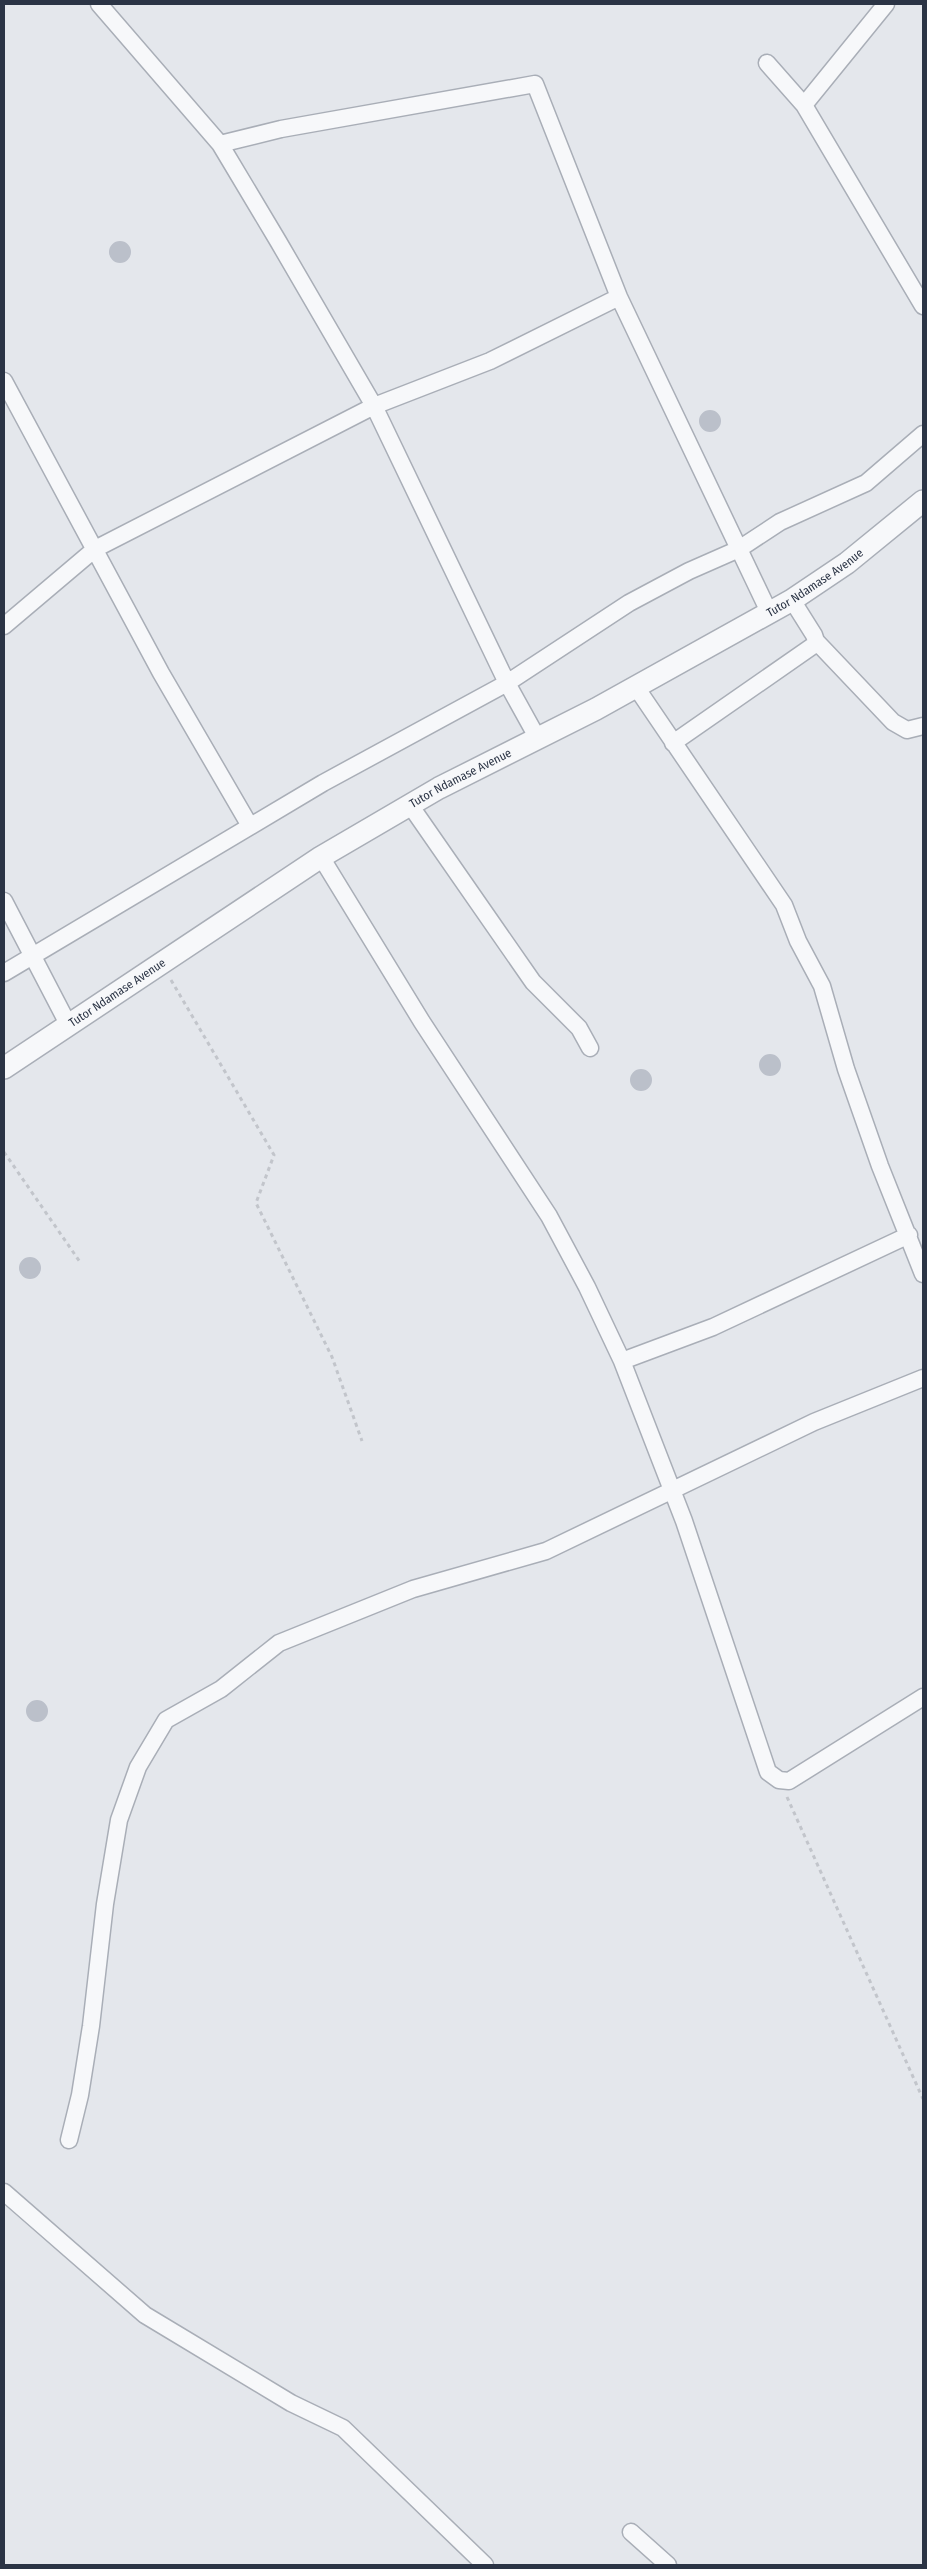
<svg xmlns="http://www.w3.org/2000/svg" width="927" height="2569" font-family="'Fira Sans Condensed',sans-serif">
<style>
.building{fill:#bbc0ca}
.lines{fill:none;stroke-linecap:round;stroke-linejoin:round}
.minor-casing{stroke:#a9aeb7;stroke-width:19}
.tertiary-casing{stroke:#a9aeb7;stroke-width:24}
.path{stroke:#c2c5cb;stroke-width:3;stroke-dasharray:4 4;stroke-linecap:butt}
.minor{stroke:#f7f8fa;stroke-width:16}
.tertiary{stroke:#f7f8fa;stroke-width:21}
.labels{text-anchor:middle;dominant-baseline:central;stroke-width:4;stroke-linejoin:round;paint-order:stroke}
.street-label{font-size:12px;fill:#2b3445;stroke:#f4f6f9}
</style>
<rect width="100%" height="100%" fill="#e4e7ec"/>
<path class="building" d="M109 252a11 11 0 1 1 22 0a11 11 0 1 1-22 0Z
M699 421a11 11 0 1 1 22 0a11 11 0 1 1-22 0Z
M759 1065a11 11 0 1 1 22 0a11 11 0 1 1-22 0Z
M630 1080a11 11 0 1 1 22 0a11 11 0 1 1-22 0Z
M19 1268a11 11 0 1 1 22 0a11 11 0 1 1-22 0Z
M26 1711a11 11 0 1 1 22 0a11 11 0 1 1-22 0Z"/>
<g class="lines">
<g class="minor-casing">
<path id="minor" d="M 99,4 L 220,144 L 278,241 L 374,406 L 507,683 L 538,739
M 767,63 L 804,105 L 923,306
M 804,105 L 886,4
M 220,144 L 281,129 L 535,84 L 619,297 L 769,612
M 4,381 L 161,673 L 250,826
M 4,626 L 95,549 L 374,406 L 490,361 L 619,297
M 816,641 L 893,722 L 907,730 L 923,726
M 636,687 L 784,905 L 798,941 L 822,986 L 846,1069 L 880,1166 L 923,1274
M 673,743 L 814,645 L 816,641 L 814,635 L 792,600
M 410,805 L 533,982 L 579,1028 L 590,1048
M 321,857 L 422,1022 L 549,1216 L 587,1287 L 622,1361 L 684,1521 L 768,1772 L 779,1780 L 789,1781 L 923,1697
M 4,901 L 68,1024
M 4,973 L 323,783 L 507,683 L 629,603 L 689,571 L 739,549 L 780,522 L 866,483 L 923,434
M 622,1361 L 713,1327 L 909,1235
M 69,2140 L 80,2095 L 91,2026 L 105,1904 L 119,1820 L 138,1767 L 166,1720 L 221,1689 L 279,1643 L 413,1589 L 546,1551 L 814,1422 L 923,1378
M 4,2192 L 145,2315 L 291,2403 L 343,2428 L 485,2565
M 631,2532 L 668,2565"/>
</g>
<g class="tertiary-casing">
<g id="tertiary">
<path id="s1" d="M 4,1068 L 321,857 L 439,788 L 596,709 L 792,600 L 847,563 L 923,501"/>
</g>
</g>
<path class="path" d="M 171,980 L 274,1155 L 256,1203 L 332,1357 L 362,1441
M 4,1152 L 80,1262
M 787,1797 L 923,2099"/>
<use href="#minor" class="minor"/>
<use href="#tertiary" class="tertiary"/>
</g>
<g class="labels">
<g class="street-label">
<text stroke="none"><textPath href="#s1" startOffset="946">Tutor Ndamase Avenue</textPath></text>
<text stroke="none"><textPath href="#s1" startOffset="541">Tutor Ndamase Avenue</textPath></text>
<text stroke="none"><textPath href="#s1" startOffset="136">Tutor Ndamase Avenue</textPath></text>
</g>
</g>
<rect width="927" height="2569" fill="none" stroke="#2b3445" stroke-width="10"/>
</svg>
